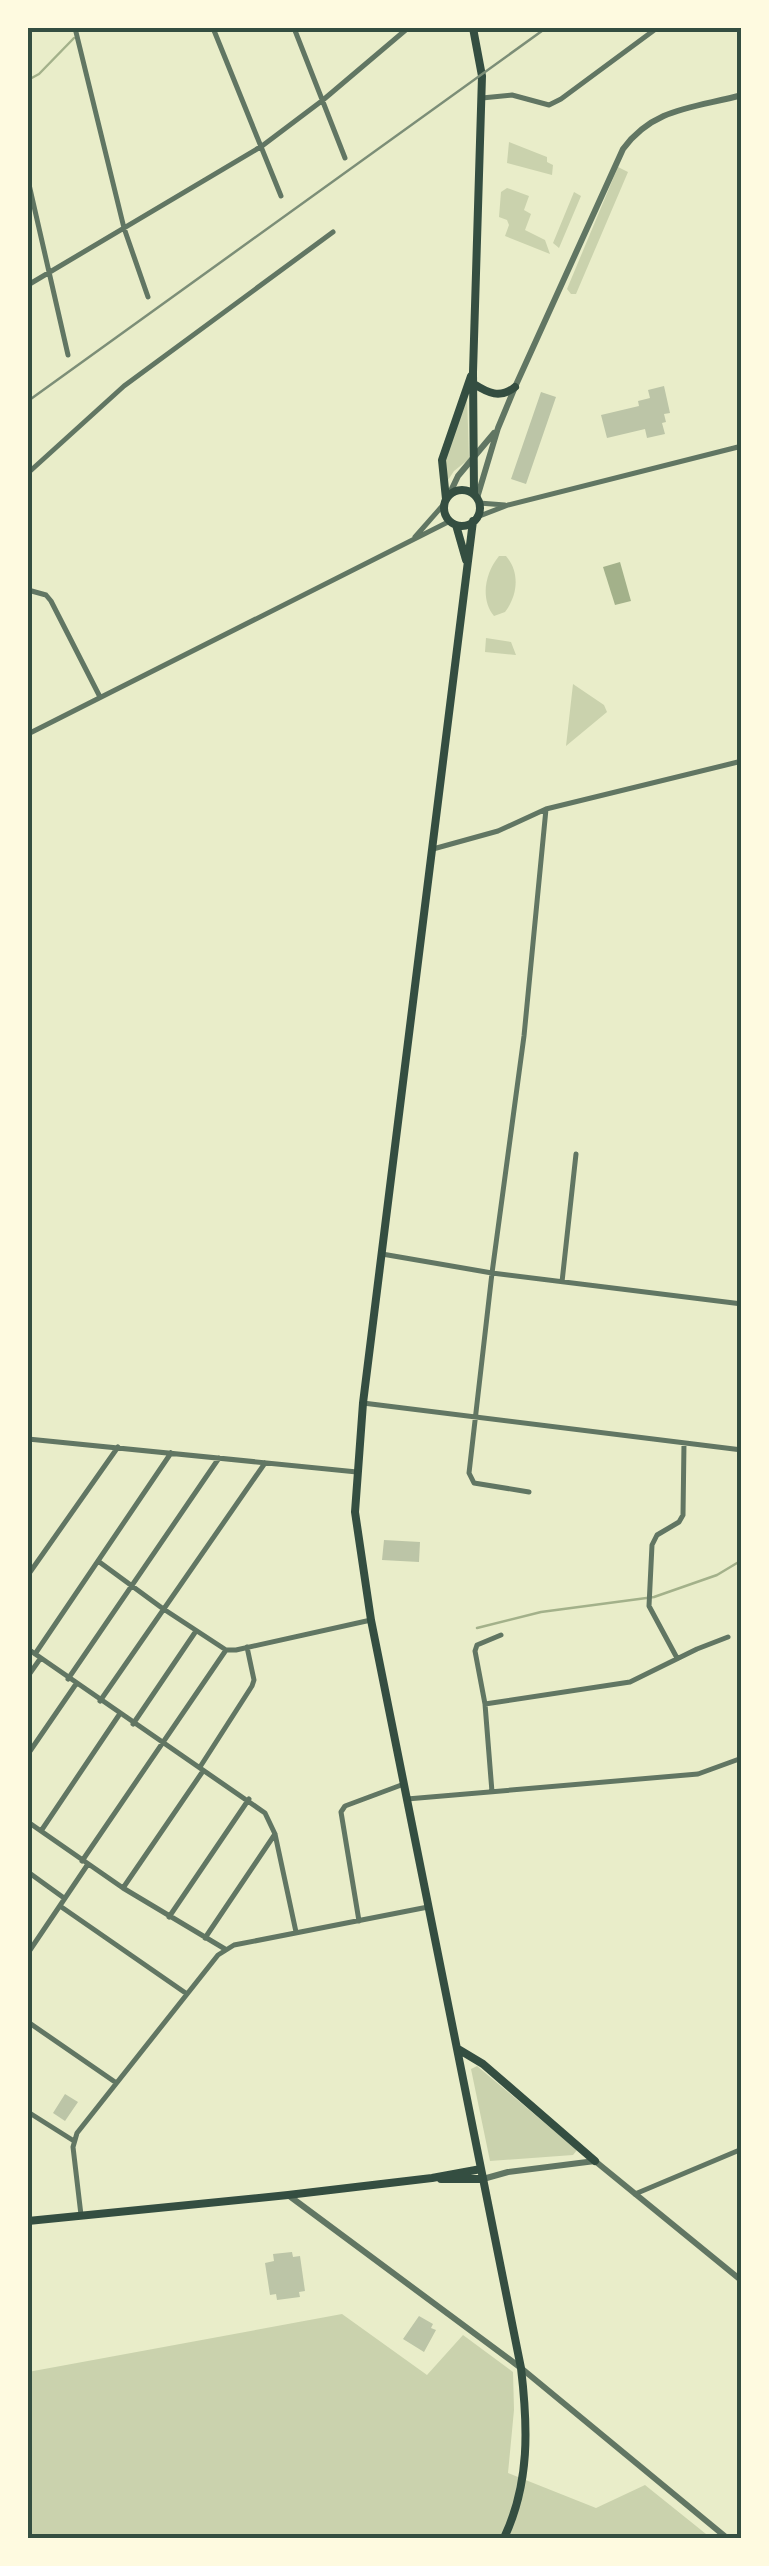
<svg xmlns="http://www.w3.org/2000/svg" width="769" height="2566" font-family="'Fira Sans Condensed',sans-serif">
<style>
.green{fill:#cad2ad}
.water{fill:#a3b18a}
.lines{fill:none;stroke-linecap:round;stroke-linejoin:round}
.stream{stroke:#a3b18a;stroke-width:2.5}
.building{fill:#bcc5a7}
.minor{stroke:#617663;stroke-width:5}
.tertiary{stroke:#617663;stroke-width:6}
.secondary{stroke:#344e41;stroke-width:8}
.rail{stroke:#7c8e77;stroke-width:2.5}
.neatline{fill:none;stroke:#344e41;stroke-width:4}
</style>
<rect width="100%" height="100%" fill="#e9edc9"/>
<path class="green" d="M 509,142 L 547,157 L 547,162 L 553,165 L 552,175 L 507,163 Z
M 618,167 L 628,172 L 576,294 L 571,294 L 567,289 Z
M 507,188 L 529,196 L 524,210 L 531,214 L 525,230 L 545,240 L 550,254 L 505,236 L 509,225 L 507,220 L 499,217 L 501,192 Z
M 574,192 L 581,196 L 559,248 L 553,243 Z
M 467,394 L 469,459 L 454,471 L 448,480 L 444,464 Z
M 499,556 L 506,556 C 520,572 518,595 505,612 L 494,616 C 480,599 485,573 499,556 Z
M 486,638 L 511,642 L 516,655 L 485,652 Z
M 573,684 L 604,705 L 607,712 L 566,746 Z
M 477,2066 L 577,2150 L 573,2155 L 490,2161 L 471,2069 Z
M 342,2314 L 427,2375 L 463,2335 L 513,2372 L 514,2410 L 508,2473 L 596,2508 L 645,2485 L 711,2538 L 28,2538 L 28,2372 Z"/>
<path class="water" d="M 620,562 L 631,601 L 615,605 L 603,567 Z"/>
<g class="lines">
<path class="stream" d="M 28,80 L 39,74 L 74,38
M 477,1628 L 541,1612 L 654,1597 L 717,1575 L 742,1560"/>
</g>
<path class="building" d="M 664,386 L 670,413 L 664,414 L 666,422 L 662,423 L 665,434 L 647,438 L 645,429 L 607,438 L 601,415 L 639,406 L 638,401 L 650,398 L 648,390 Z
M 541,392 L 556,397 L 526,484 L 511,479 Z
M 384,1540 L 420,1542 L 419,1562 L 382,1560 Z
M 65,2094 L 78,2102 L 65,2121 L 53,2113 Z
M 292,2252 L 293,2257 L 300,2256 L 305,2291 L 299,2292 L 300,2297 L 277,2300 L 276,2294 L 270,2295 L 265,2263 L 274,2261 L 273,2254 Z
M 419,2316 L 433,2324 L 431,2328 L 436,2330 L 424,2352 L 403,2339 Z"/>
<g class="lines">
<path class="minor" d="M 75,28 L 124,228 L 148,297
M 213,28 L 281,196
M 294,28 L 345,158
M 482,98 L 512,95 L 549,105 L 561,99 L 657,28
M 28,180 L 68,355
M 28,285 L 262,146 L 323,100 L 408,28
M 28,473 L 124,386 L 333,232
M 479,503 L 505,505
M 477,517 L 508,505 L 742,446
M 415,537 L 444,504
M 28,590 L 46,595 L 51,601 L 100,697
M 28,734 L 450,521
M 433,849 L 498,831 L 546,809 L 742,761
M 382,1254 L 492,1273 L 742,1304
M 562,1282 L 576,1154
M 363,1403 L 742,1450
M 28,1439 L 357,1472
M 529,1492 L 474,1483 L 469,1473 L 492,1273 L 524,1036 L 546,809
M 98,1561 L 162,1608 L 226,1650 L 236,1650 L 371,1620
M 28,1575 L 118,1447
M 28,1649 L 265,1813 L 275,1834 L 296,1932
M 35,1654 L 171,1453
M 677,1658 L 649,1606 L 652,1545 L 657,1535 L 679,1522 L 683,1515 L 684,1443
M 28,1676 L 40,1659
M 68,1679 L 219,1458
M 100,1701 L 265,1463
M 485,1704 L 630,1682 L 697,1649 L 728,1637
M 133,1724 L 196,1631
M 28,1754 L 76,1684
M 200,1767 L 252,1686 L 254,1680 L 247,1647
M 492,1792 L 485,1704 L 475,1651 L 477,1645 L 501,1635
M 407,1799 L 698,1774 L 742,1758
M 28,1822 L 123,1888 L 225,1949
M 41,1831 L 119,1715
M 82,1861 L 226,1650
M 28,1872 L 64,1898
M 123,1888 L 203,1771
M 60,1906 L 187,1994
M 169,1917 L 249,1799
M 359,1921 L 341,1812 L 345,1806 L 404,1784
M 205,1938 L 275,1834
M 28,1953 L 88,1864
M 28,2022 L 115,2082
M 28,2112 L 74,2141
M 635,2194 L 742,2149
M 81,2215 L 73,2147 L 77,2133 L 218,1955 L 234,1945 L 428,1907"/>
<path class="tertiary" d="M 449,495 L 458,476 L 494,433
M 477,498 L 498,428 L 515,387 L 623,149 C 654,107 695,108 742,95
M 483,2179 L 508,2172 L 595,2161 L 742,2281
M 288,2195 L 521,2368 L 727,2538"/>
<path class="secondary" d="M 473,28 L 482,76 L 473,372 L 474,494
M 474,384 C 488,393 500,399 515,387
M444 508a18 18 0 1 1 36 0a18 18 0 1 1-36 0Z
M 446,499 L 442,460 L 471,376
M 473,521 L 363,1403 L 355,1512 L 371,1620 L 521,2368 C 528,2427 530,2483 504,2538
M 456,525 L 466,560
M 458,2049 L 483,2064 L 595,2161
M 441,2179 L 483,2179
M 28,2221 L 288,2195 L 432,2178 L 481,2169"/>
<path class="rail" d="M 28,401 L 546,28"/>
</g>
<rect width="769" height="2566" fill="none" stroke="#fefae0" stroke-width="60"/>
<rect x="30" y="30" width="709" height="2506" class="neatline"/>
</svg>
